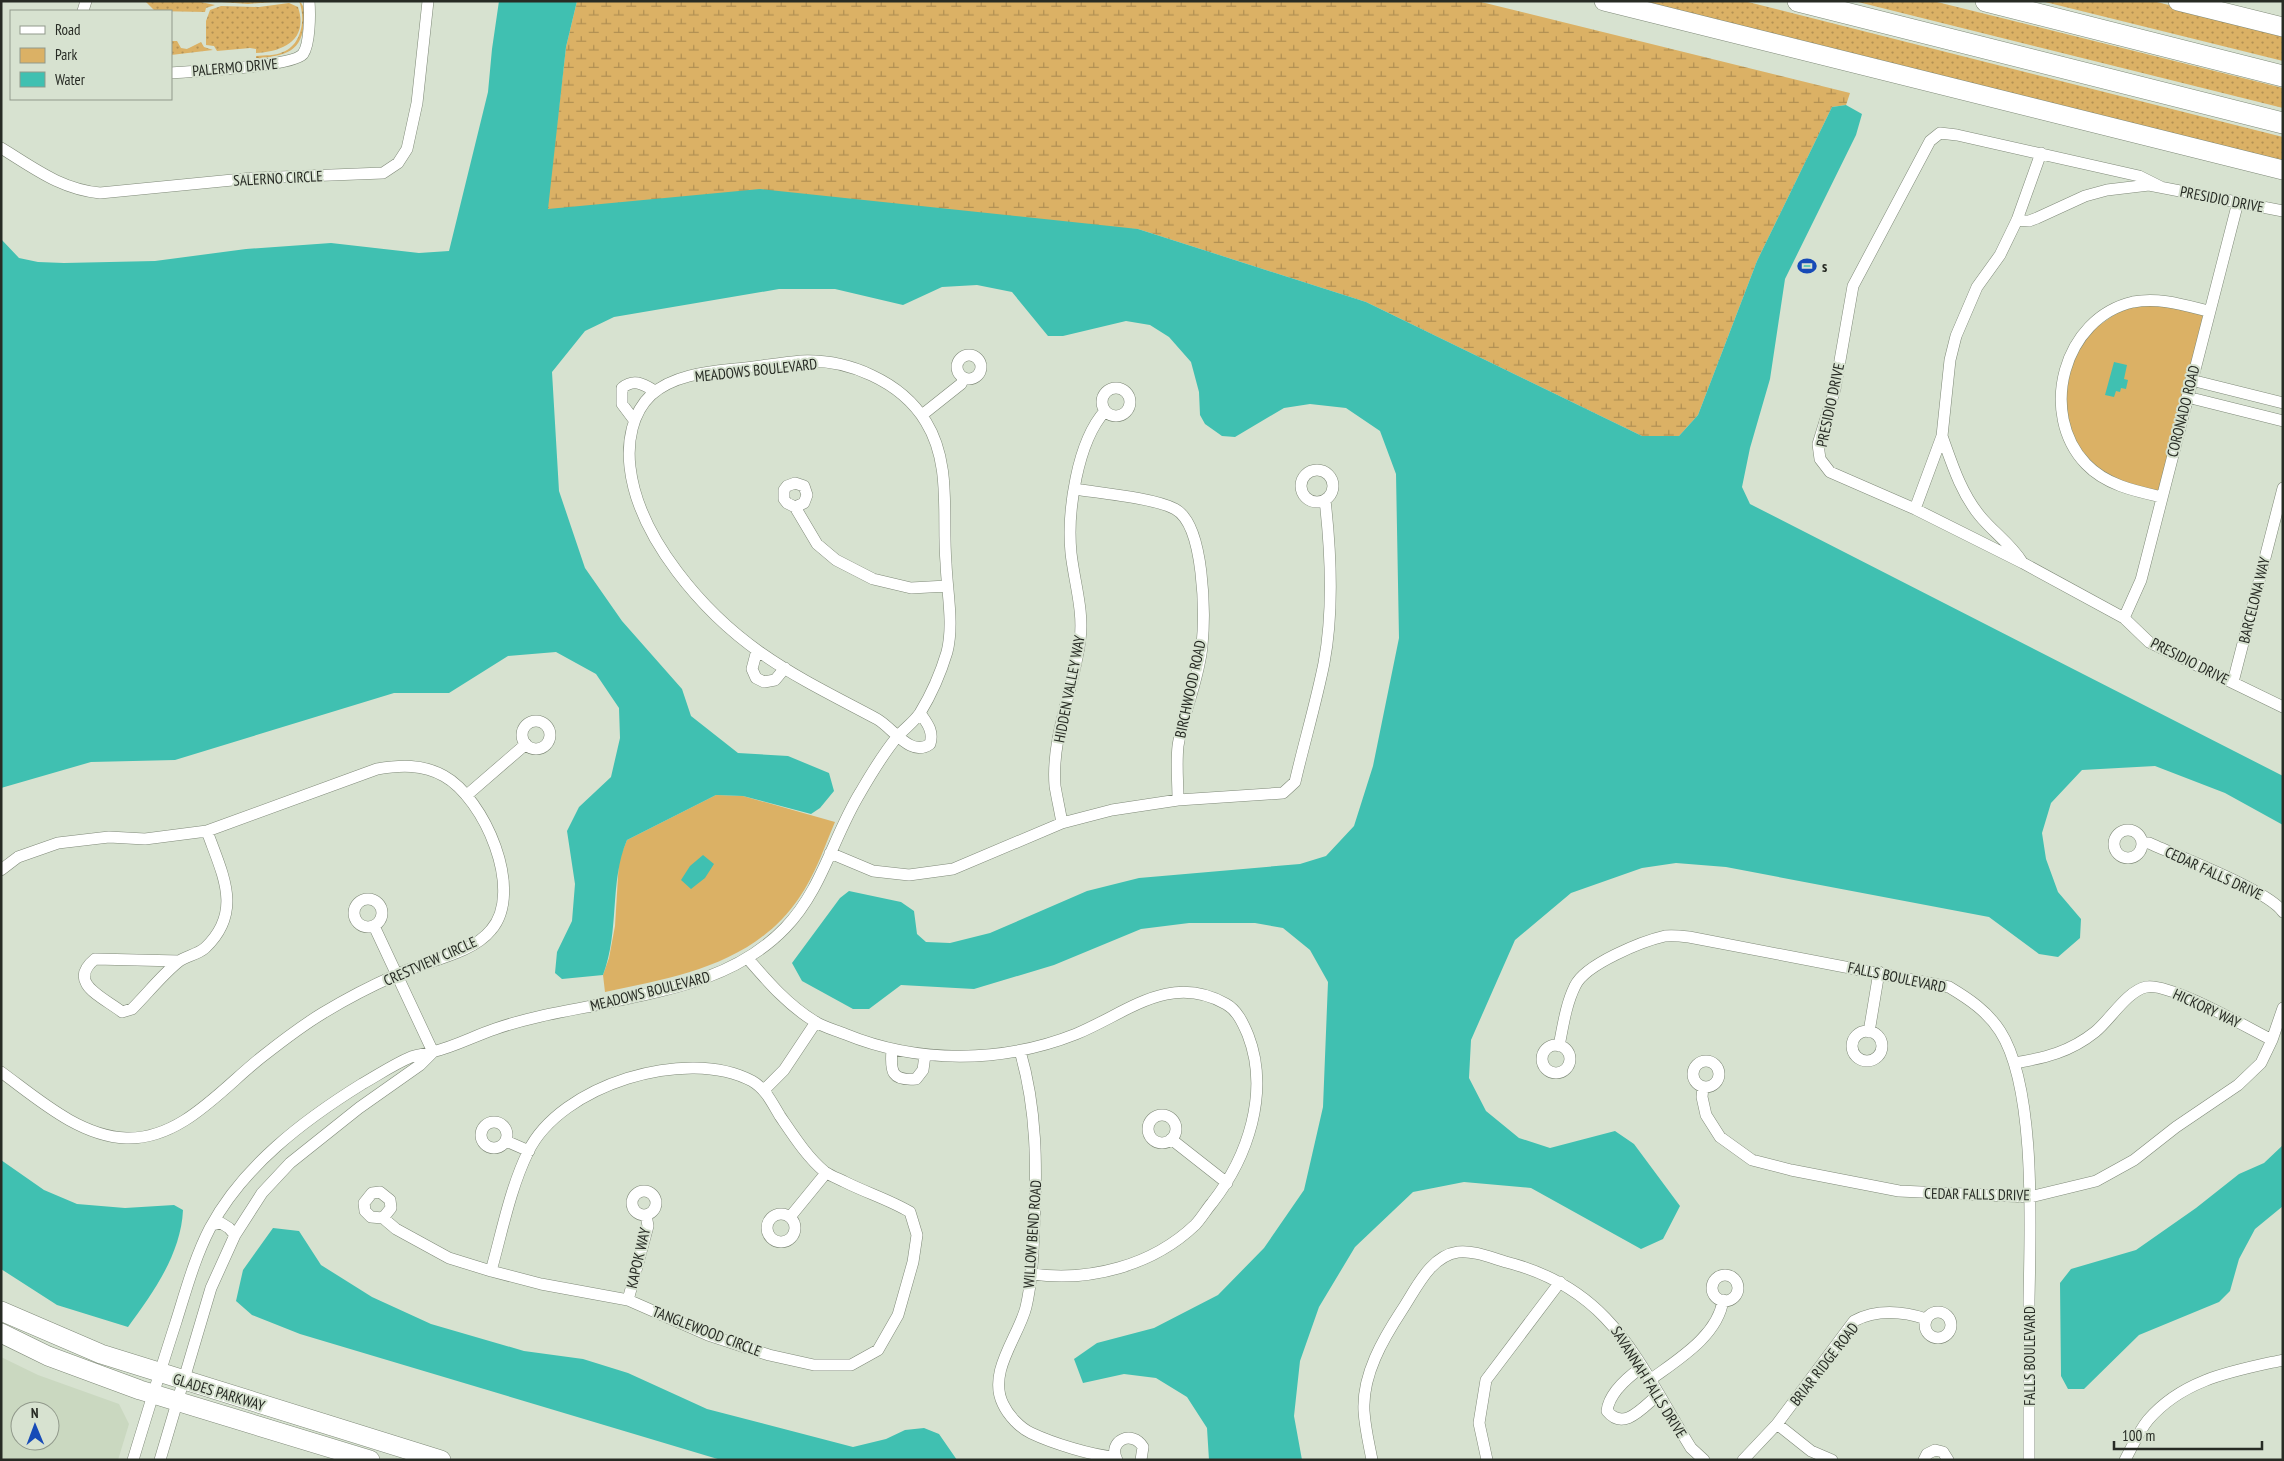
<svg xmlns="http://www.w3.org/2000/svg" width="2284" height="1461" font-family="'PT Sans Narrow',sans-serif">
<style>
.built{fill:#cad8c0;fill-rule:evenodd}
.grass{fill:url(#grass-dots)}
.wetland{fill:url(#wetland-marsh)}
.park{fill:#dbb165}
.water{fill:#40c0b1}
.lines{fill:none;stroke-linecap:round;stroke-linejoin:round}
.minor-casing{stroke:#7f8978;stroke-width:12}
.primary-casing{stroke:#7f8978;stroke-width:20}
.motorway-casing{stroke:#7f8978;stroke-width:22}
.minor{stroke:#fff;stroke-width:11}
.primary{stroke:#fff;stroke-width:19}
.motorway{stroke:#fff;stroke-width:21}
.labels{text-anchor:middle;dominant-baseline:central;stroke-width:4;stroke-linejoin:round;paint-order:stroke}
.street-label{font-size:15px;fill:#272b24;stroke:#d7e2d0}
.poi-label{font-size:15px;font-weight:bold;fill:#272b24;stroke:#d7e2d0;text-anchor:start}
</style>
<defs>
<pattern id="grass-dots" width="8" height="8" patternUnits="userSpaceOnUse" patternTransform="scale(1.25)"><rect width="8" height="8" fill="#dbb165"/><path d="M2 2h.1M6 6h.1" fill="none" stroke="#b29053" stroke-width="1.8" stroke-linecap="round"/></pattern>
<pattern id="wetland-marsh" width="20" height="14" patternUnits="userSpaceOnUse" patternTransform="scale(1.25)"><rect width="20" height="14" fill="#dbb165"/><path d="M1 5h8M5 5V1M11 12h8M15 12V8" fill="none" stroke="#b29053"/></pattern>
</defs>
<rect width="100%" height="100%" fill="#d7e2d0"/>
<path class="built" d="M 1,1357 L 38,1375 L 119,1404 L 129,1424 L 118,1460 L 1,1460 ZM 20,1411 L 50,1411 L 50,1441 L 20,1441 Z"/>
<path class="grass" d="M 145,1 L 196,1 L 215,5 L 206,8 L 205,12 L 155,11 Z
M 208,1 L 286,1 L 248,4 Z
M 299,1 C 305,6 304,11 304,19 C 303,53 286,55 256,59 L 256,56 C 265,55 275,56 283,52 C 302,45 306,18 299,1 Z
M 1633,1 L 1744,1 L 2283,137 L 2283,164 Z
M 1854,1 L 1933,1 L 2283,88 L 2283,108 Z
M 2041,1 L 2153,1 L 2283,34 L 2283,61 Z
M 289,3 L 298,7 C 309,40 283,52 256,53 L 256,49 L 250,48 L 217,51 L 214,46 L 206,45 L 206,21 L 210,10 L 221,6 L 259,7 Z
M 171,41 L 177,41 L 181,48 L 187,49 L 201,42 L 204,47 L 213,50 L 171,55 Z"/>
<path class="wetland" d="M 577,1 L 1477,1 L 1850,93 L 1846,105 L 1832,107 L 1757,261 L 1698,415 L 1679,436 L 1642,436 L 1366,302 L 1138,229 L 547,209 L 566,47 Z"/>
<path class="park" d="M 2131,303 L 2208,311 L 2162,497 L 2112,484 L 2073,448 L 2061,389 L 2077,341 Z
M 716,795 L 743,796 L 835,822 C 824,848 815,875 799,898 C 754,964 678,977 605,992 L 603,975 L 609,958 L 615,926 L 619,860 L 627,840 Z"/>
<path class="water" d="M 499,1 L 577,1 L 566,47 L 548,209 L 760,189 L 1138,229 L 1366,302 L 1642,436 L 1679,436 L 1698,415 L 1757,261 L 1832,107 L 1846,105 L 1862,114 L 1856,135 L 1785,279 L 1770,379 L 1750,448 L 1742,487 L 1750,504 L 2283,776 L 2283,825 L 2225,793 L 2155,766 L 2082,770 L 2051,803 L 2042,833 L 2046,859 L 2058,892 L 2081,919 L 2080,938 L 2058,957 L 2039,954 L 1989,917 L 1726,867 L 1676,863 L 1642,868 L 1571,893 L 1515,940 L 1471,1040 L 1469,1078 L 1486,1111 L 1519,1138 L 1550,1148 L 1615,1131 L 1634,1144 L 1680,1206 L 1663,1239 L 1641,1249 L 1531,1188 L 1464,1182 L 1413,1192 L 1355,1247 L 1319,1307 L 1300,1361 L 1294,1416 L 1302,1460 L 1209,1460 L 1207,1428 L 1187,1397 L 1156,1378 L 1124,1374 L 1083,1383 L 1074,1359 L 1097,1343 L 1154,1328 L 1218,1295 L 1264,1248 L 1304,1190 L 1323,1107 L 1328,982 L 1310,950 L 1283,928 L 1255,923 L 1189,923 L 1141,929 L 1054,965 L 974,989 L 901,985 L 869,1009 L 853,1009 L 802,981 L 792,963 L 840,898 L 849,891 L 901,902 L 914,911 L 917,934 L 926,942 L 950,943 L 990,933 L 1087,891 L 1139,878 L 1300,864 L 1326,856 L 1354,826 L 1373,766 L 1399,638 L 1396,474 L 1380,431 L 1346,408 L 1310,404 L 1284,408 L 1235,437 L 1222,436 L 1205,424 L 1200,415 L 1199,392 L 1191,362 L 1169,337 L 1150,325 L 1126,321 L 1063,336 L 1048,336 L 1012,292 L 977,285 L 942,287 L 903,305 L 835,289 L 779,289 L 614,317 L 585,331 L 552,372 L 559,491 L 585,568 L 622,621 L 682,689 L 691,716 L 738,753 L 788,756 L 829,773 L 834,791 L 820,808 L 811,814 L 743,796 L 716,795 L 627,840 C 609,882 620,931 603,975 L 562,979 L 555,973 L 557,952 L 572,921 L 575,884 L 567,831 L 579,807 L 611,777 L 620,738 L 619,708 L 596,674 L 556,652 L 508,656 L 449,693 L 394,693 L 175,760 L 91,762 L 1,788 L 1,239 L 19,258 L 38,262 L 64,263 L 155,261 L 246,249 L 331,243 L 419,253 L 449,251 L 488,92 L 492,49 Z
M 1807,257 L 1814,260 L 1808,274 L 1801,271 Z
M 2114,362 L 2127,365 L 2124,379 L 2128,380 L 2126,389 L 2121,388 L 2120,392 L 2116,391 L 2114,397 L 2105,395 Z
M 703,855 L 714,864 L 705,878 L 691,889 L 681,880 L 690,866 Z
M 2283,1145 L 2283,1206 L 2255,1229 L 2239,1259 L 2230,1291 L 2219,1302 L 2139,1335 L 2084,1389 L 2068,1389 L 2061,1376 L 2060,1283 L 2071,1269 L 2136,1250 L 2196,1208 L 2239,1174 L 2264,1163 Z
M 1,1160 L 44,1190 L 77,1204 L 125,1208 L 174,1205 L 183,1210 C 181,1254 153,1293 128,1327 L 57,1305 L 1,1269 Z
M 273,1228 L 299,1231 L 321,1265 L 372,1297 L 431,1324 L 524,1351 L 583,1359 L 628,1373 L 707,1409 L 853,1447 L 886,1439 L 905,1430 L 924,1428 L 939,1434 L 957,1460 L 721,1460 L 300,1334 L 252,1315 L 236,1301 L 243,1270 Z"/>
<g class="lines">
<g class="minor-casing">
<path id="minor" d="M 83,11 L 86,1
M 171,73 C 193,71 292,67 303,54 C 310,44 310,14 309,1
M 1,148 C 34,168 60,189 100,193 L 253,178 L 383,173 L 398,163 L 407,149 L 417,103 L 428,1
M 2161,187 L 2139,176 L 1957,135 L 1940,133 L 1930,141 L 1853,286 L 1835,389 L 1818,444 L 1820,459 L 1830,472 L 1915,509 L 2023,563 L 2124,618 L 2149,642 L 2283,707
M 2017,220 L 2029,221 L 2037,218 L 2085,196 L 2107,190 L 2149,185 L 2283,211
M957 367a12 12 0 1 1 24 0a12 12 0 1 1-24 0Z
M 2191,380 L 2283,403
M1102 402a14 14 0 1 1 28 0a14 14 0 1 1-28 0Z
M 2187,397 L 2283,421
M 922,415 L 961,384 L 964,378
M 634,420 L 622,404 L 622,388 C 634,378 643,384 655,391
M 1942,436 C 1952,464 1961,493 1980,516 C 1993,532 2011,544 2022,562
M1301 486a16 16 0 1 1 32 0a16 16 0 1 1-32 0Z
M 1075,489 C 1100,493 1155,498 1175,509 C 1205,525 1205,615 1202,646 C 1199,680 1183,713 1178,746 C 1176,764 1178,782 1178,800
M 2162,497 C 2135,491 2106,485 2086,464 C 2038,414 2063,318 2133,302 C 2159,297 2184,305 2208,311
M 795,507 L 804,503 L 807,495 L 804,486 L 795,483 L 787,486 L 784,490 L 784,499 L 787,503 L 795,507 L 817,544 L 836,560 L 873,579 L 911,588 L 947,586
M 1915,509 L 1942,436 L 1950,360 L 1956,336 L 1977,287 L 2000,255 L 2017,220 L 2041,153
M 2124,618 L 2141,580 L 2238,202
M 757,650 L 752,669 L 756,678 L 764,682 L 775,680 L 785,668
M 2233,682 L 2283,488
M522 735a14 14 0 1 1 28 0a14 14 0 1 1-28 0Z
M 467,795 L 526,744
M 1062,823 C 1060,811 1057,798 1055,786 C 1051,737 1074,688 1080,640 C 1084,611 1074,581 1071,553 C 1067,512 1077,442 1105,411
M2114 844a14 14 0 1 1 28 0a14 14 0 1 1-28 0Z
M 2142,843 L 2149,843 C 2177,856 2268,890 2283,912
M 830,853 L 873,871 L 909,875 L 953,869 L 1062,823 L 1112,810 L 1178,800 L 1283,793 L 1295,782 C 1304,743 1316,703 1324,663 C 1334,610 1331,553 1325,500
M 1,870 L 18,857 L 58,843 L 109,837 L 145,839 L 207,831 L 377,769 C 400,765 423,764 444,776 C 484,798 525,891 491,930 C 471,955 424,961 396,975 C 371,986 346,999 323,1013 C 303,1025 282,1041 263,1056 C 223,1087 182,1140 126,1138 C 79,1136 38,1099 1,1072
M354 913a14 14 0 1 1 28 0a14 14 0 1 1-28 0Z
M 374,926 L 433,1052
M 749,960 C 769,983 788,1005 814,1021 C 823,1027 835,1030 845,1034 C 918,1064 1003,1063 1076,1034 C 1127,1013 1170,972 1226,1004 C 1237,1010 1243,1023 1248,1035 C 1270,1092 1248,1157 1212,1203 C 1206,1210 1201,1219 1195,1225 C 1152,1266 1089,1282 1032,1274
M 179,961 L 95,959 C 66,983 103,997 122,1012 L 132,1009 C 147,994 161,976 178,962 C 185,956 197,955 205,948 C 244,911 222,874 207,831
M1852 1046a15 15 0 1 1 30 0a15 15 0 1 1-30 0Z
M 1869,1032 L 1879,972
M1542 1059a14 14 0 1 1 28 0a14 14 0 1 1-28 0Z
M 1559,1046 C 1563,1026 1566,1004 1575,986 C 1585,964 1643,941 1665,936 C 1673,935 1681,936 1689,937 L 1949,987 C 1969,999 1987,1011 2000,1031 C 2037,1088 2030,1232 2029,1300 C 2029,1353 2029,1407 2029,1460
M 892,1050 C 890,1072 892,1081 916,1079 L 923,1070 L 925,1055
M 1020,1051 C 1037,1109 1037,1167 1034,1228 C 1033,1254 1032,1281 1026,1307 C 1019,1336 987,1372 1003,1404 C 1008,1415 1020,1428 1031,1433 C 1052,1443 1093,1456 1115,1457
M1693 1074a13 13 0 1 1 26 0a13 13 0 1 1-26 0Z
M 2014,1063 C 2045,1058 2070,1052 2095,1032 C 2110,1020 2127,991 2146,987 C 2169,982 2248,1028 2272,1040
M 1703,1087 L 1702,1097 L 1706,1115 L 1720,1137 L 1752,1160 L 1791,1170 L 1899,1191 L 2030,1197 L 2096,1181 L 2134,1160 L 2176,1127 L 2238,1085 L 2261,1063 L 2272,1040 L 2283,1008
M 764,1090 L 784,1070 L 816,1022
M1148 1129a14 14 0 1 1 28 0a14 14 0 1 1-28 0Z
M481 1135a13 13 0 1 1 26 0a13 13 0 1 1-26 0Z
M 1171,1139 L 1227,1183
M 506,1141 L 529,1151
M632 1203a12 12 0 1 1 24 0a12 12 0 1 1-24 0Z
M767 1228a14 14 0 1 1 28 0a14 14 0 1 1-28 0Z
M 790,1217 L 826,1173
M 383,1218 L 391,1208 L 390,1200 L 380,1192 L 372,1193 L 364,1203 L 365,1211 L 371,1217 L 383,1218 L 396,1229 L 449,1258 L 491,1271 C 502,1232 510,1189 528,1152 C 560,1085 687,1046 752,1081 C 766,1089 772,1103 780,1116 C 793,1135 807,1157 825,1172 C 831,1176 839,1179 845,1182 C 867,1193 890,1200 910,1212 L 917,1235 L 913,1262 L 898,1315 L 878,1350 L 851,1365 L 814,1365 L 769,1355 L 708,1335 L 628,1300 L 541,1284 L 491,1271
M 212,1225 L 221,1223 L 229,1228 L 235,1235
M1712 1288a13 13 0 1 1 26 0a13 13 0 1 1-26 0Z
M 628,1300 L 648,1226 L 646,1215
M1925 1325a13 13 0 1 1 26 0a13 13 0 1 1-26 0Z
M 1642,1367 C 1628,1377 1609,1393 1607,1411 C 1624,1432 1643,1407 1659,1394
M 1650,1380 C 1677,1360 1718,1336 1723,1300
M 1777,1424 L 1811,1451 L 1832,1460
M 133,1460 C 147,1414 161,1368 176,1322 C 186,1290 195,1257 210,1228 C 243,1166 304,1120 362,1084 C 378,1075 394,1064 411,1057 C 420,1054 423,1055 432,1052 C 454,1047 474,1036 495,1029 C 526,1018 560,1012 592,1006 C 661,991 734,981 785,928 C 822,890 833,837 860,793 C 871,774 883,754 897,737 C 904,729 914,722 920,713 C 931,695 941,672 947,652 C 954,624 947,592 946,563 C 942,516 952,464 926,422 C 901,381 848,359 801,361 C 779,363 757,367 735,369 C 707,372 673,375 651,395 C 632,413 627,442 630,467 C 638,538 704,613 761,653 C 798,679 838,698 877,719 C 893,728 911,758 930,744 C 934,731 927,723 920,713
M 160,1460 L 211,1288 L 235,1235 L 262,1193 L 290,1163 L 359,1108 L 420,1065 L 433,1052
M 1117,1460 C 1107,1441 1132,1429 1143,1447 L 1141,1460
M 1372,1460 C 1369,1444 1365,1428 1364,1411 C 1362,1375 1383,1339 1402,1310 C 1416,1289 1430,1256 1458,1252 C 1473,1250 1492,1258 1506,1262 C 1613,1289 1638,1363 1691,1448 L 1704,1460
M 1487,1460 L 1479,1423 L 1486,1380 L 1560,1282
M 1743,1460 L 1777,1424 L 1854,1321 C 1876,1309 1903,1311 1926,1319
M 1924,1460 L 1927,1454 L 1935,1450 L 1943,1452 L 1948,1460
M 2125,1460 C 2132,1447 2139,1431 2148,1420 C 2183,1379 2233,1371 2283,1360"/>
</g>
<g class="primary-casing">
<path id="primary" d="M 1604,1 L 2283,170
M 2178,1 L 2283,27
M 1,1311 L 101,1354 L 441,1460
M 1,1333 L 48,1356 L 140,1390 L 370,1460"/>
</g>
<g class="motorway-casing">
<path id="motorway" d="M 1798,1 L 2283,123
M 1986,1 L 2283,76"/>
</g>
<use href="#minor" class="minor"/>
<use href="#primary" class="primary"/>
<use href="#motorway" class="motorway"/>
</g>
<defs>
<g id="stadium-bare" transform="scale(1.5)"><path d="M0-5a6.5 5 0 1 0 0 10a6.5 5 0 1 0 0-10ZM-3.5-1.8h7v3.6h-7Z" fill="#174bb7" stroke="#d7e2d0" stroke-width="2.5" paint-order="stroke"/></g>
</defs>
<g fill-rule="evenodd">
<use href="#stadium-bare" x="1807" y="266"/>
</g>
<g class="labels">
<g class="street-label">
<text transform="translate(235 67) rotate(-5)">PALERMO DRIVE</text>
<text transform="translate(278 178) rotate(-3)">SALERNO CIRCLE</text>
<text transform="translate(2222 199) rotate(11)">PRESIDIO DRIVE</text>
<text transform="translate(756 370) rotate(-6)">MEADOWS BOULEVARD</text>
<text transform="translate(1830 405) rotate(-78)">PRESIDIO DRIVE</text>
<text transform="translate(2183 411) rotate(-76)">CORONADO ROAD</text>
<text transform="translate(2254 600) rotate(-76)">BARCELONA WAY</text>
<text transform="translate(2190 661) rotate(27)">PRESIDIO DRIVE</text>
<text transform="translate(1069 689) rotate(-79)">HIDDEN VALLEY WAY</text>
<text transform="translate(1190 689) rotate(-78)">BIRCHWOOD ROAD</text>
<text transform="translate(2214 873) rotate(25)">CEDAR FALLS DRIVE</text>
<text transform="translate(430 961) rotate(-24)">CRESTVIEW CIRCLE</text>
<text transform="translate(1897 977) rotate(12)">FALLS BOULEVARD</text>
<text transform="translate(650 991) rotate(-14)">MEADOWS BOULEVARD</text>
<text transform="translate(2207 1008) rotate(25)">HICKORY WAY</text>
<text transform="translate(1977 1194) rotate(1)">CEDAR FALLS DRIVE</text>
<text transform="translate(1032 1234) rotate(-86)">WILLOW BEND ROAD</text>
<text transform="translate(638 1258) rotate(-77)">KAPOK WAY</text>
<text transform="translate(707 1331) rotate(21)">TANGLEWOOD CIRCLE</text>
<text transform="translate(2029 1356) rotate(-90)">FALLS BOULEVARD</text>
<text transform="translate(1824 1364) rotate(-52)">BRIAR RIDGE ROAD</text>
<text transform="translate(1649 1382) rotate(58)">SAVANNAH FALLS DRIVE</text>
<text transform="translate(219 1392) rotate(17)">GLADES PARKWAY</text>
</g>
<g class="poi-label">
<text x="1822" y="266">s</text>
</g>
</g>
<rect width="2284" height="1461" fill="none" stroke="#272b24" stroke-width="5"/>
<rect x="10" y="10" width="162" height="90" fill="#d7e2d0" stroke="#91998b"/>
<rect x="20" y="26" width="25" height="8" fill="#ffffff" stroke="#91998b"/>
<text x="55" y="35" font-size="15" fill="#272b24">Road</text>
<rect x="20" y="48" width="25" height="15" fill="#dbb165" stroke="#91998b"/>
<text x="55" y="60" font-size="15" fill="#272b24">Park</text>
<rect x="20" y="72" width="25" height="15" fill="#40c0b1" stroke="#91998b"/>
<text x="55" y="85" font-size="15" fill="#272b24">Water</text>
<g transform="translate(35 1426) rotate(359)"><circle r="24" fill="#d7e2d0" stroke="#91998b"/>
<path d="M0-4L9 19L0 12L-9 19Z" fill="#174bb7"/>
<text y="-8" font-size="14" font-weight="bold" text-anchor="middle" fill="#272b24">N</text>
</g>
<path d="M2114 1441v8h148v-8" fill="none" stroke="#272b24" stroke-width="2.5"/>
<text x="2122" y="1441" font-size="15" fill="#272b24" stroke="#d7e2d0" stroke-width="4" paint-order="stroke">100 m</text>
</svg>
